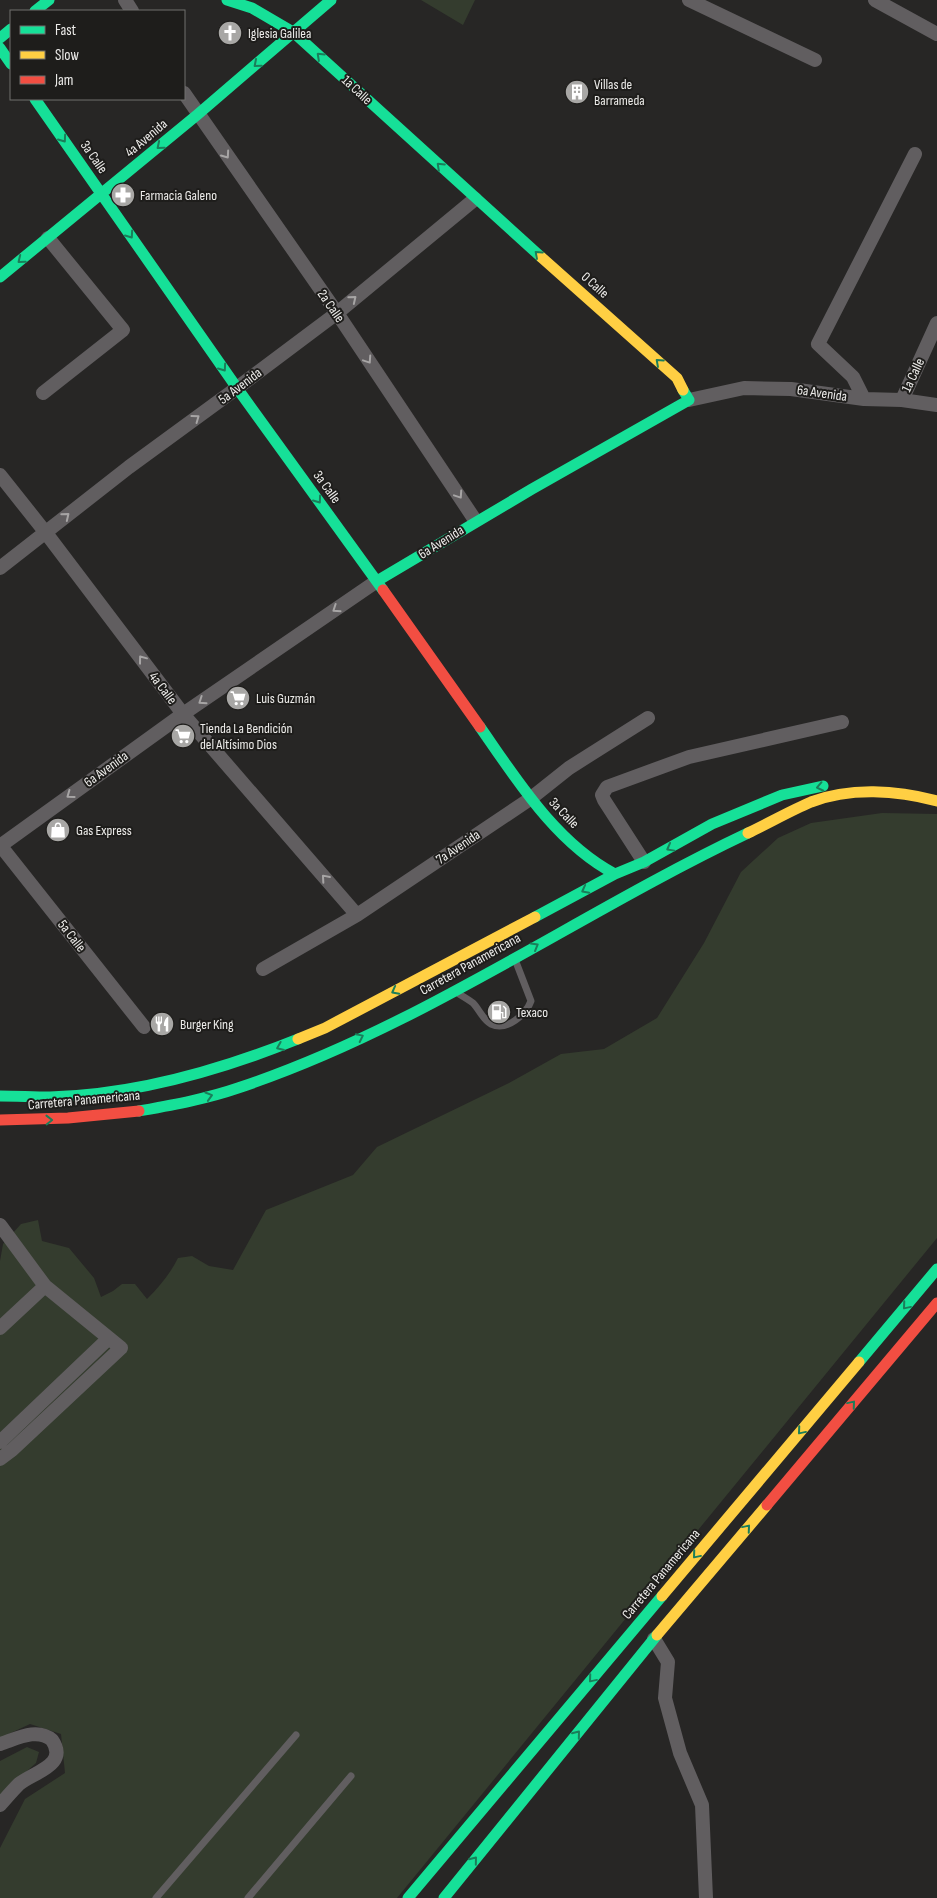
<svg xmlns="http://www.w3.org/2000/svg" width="937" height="1898" font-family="'Sofia Sans Condensed',sans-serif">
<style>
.green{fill:#343c2e}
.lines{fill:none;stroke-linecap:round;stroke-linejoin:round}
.lane{stroke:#615e60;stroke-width:7}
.street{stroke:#615e60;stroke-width:14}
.fast{stroke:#16e098;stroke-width:11}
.slow{stroke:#ffcf43;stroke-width:11}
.jam{stroke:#f24e42;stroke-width:11}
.oneway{stroke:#1a7e5a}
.oneway2{stroke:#a7a5a5}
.labels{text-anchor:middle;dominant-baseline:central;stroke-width:4;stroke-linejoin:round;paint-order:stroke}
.poi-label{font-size:14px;fill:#edecea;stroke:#1e1d1b;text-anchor:start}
.street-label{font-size:14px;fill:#edecea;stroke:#1e1d1b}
</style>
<rect width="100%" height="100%" fill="#272625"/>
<path class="green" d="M 421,0 L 475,0 L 463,25 Z
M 882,813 L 937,814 L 937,1238 L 397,1898 L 0,1898 L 0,1848 L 25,1799 L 65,1773 L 61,1734 L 30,1724 L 0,1738 L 0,1261 L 3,1244 L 21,1224 L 38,1220 L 42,1241 L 69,1248 L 94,1278 L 101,1297 L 113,1291 L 122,1284 L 135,1284 L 147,1299 C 160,1286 170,1274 178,1258 L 192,1256 L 209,1266 L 233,1270 L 266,1210 L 353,1175 L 377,1147 L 509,1083 L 561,1054 L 604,1049 L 657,1018 L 704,943 L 741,872 L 778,838 L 811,823 Z
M 27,1747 L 39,1752 L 36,1763 L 0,1795 L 0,1761 Z"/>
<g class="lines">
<path class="lane" d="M 459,994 C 464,997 469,1000 473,1003 C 479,1009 483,1020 491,1024 C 507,1032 526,1014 531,1001 L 516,962
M 156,1898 L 296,1735
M 248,1898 L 351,1776"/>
<path class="street" d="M 125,0 L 132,11
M 689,0 L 815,60
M 875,0 L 937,34
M 184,93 L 337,313 L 475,520
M 43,393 L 123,330 L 48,238
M 864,399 L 853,377 L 818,344 L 915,154
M 689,400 L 744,388 L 791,389 L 864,399 L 902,400 L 937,405
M 902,400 L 937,323
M 0,475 L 46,533 L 183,714 L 357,915
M 0,568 L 129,467 L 237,388 L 337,313 L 475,199
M 0,845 L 144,1027
M 0,846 L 183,714 L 377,581
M 644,862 L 604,800 L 602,795 L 607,787 L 689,757 L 842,722
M 263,969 L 357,915 L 530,799 L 569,768 L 648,718
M 0,1225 L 45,1286 L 121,1348 L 12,1450 L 0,1459
M 0,1328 L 45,1286
M 0,1442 L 109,1338
M 654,1639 L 668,1662 L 665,1698 L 680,1753 L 702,1805 L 706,1898
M 0,1744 C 16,1739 37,1727 52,1740 C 69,1765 34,1772 19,1784 C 12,1791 6,1798 0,1805"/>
<path class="fast" d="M 227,0 L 252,8 L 293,32 L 541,257
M 35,11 L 49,0
M 0,38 L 11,29
M 0,48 L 11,64
M 35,99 L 237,388 L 383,590
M 0,277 L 197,115 L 331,0
M 377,581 L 532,489 L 689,400 L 683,390
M 480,727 C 517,780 556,843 615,874
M 535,917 L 615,874 L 644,862 L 712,824 L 782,795 L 823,786
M 0,1096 C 17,1096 33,1097 50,1097 C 133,1095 221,1070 298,1039
M 139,1111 C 172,1105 206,1099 238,1088 C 419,1028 577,914 748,833
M 859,1362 L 937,1269
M 408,1898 L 662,1596
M 444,1898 L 657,1635"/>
<path class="slow" d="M 541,257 L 677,378 L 683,390
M 748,833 C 769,823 790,811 811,802 C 850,787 897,790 937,801
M 298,1039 L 325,1028 L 535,917
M 662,1596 L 859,1362
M 657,1635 L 767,1505"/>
<path class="jam" d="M 383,590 L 480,727
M 0,1120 L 68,1118 L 139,1111
M 767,1505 L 937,1303"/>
</g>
<defs><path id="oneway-chevron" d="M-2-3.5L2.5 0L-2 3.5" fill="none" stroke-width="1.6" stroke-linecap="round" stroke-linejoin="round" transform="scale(1.25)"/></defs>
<g class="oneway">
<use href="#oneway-chevron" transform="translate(320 56) rotate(-137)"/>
<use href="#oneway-chevron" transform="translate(257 64) rotate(139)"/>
<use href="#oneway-chevron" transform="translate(63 139) rotate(55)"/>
<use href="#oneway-chevron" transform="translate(160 146) rotate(140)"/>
<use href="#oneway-chevron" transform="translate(440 166) rotate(-137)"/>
<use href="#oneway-chevron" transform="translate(130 235) rotate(55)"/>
<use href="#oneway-chevron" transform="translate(538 254) rotate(-138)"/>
<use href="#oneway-chevron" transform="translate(21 260) rotate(141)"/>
<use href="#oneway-chevron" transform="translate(659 362) rotate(-138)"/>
<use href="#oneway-chevron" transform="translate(223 368) rotate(55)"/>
<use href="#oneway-chevron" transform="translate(318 500) rotate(54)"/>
<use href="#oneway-chevron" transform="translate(820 787) rotate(168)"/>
<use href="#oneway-chevron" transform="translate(670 848) rotate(151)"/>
<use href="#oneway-chevron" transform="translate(585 890) rotate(152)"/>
<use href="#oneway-chevron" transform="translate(535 946) rotate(-30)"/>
<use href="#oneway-chevron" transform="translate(395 991) rotate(152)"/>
<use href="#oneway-chevron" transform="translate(360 1037) rotate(-26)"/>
<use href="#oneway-chevron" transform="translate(280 1047) rotate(157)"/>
<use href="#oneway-chevron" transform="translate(209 1096) rotate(-17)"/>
<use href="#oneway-chevron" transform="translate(49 1120) rotate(-1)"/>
<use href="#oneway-chevron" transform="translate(906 1306) rotate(130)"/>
<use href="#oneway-chevron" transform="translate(852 1404) rotate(-50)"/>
<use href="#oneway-chevron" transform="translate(801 1431) rotate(130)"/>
<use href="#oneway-chevron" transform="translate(747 1528) rotate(-50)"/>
<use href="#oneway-chevron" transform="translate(696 1555) rotate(130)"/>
<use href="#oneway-chevron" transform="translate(592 1679) rotate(130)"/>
<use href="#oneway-chevron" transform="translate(577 1734) rotate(-51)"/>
<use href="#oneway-chevron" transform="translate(474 1860) rotate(-51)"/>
</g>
<g class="oneway2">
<use href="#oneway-chevron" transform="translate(226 155) rotate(55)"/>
<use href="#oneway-chevron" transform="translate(353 299) rotate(-39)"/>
<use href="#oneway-chevron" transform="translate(368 360) rotate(56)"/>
<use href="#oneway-chevron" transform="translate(196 418) rotate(-36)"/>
<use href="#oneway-chevron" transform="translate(459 495) rotate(56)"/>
<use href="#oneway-chevron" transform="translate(66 516) rotate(-39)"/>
<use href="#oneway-chevron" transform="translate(336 609) rotate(146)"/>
<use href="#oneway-chevron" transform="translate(142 659) rotate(-127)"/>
<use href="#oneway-chevron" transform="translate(202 701) rotate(146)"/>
<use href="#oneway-chevron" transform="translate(70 795) rotate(144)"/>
<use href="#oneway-chevron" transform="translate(325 878) rotate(-131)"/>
</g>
<defs>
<g id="church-disc" transform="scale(1.25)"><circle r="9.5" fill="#a8a7a5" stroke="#1e1d1b"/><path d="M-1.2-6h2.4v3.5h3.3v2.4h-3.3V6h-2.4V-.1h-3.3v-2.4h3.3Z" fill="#fff"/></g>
<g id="building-disc" transform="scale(1.25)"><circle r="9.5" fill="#a8a7a5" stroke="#1e1d1b"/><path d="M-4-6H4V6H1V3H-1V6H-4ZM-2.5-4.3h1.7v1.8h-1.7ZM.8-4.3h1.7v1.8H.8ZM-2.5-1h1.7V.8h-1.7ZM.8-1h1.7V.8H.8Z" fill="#fff"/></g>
<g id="pharmacy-disc" transform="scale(1.25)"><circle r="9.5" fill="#a8a7a5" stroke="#1e1d1b"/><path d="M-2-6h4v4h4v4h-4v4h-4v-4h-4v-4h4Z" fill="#fff"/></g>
<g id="supermarket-disc" transform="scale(1.25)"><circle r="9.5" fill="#a8a7a5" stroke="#1e1d1b"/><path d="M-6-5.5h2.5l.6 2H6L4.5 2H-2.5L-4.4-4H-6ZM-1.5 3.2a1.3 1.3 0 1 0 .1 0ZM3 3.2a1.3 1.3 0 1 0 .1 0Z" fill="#fff"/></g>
<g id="shop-disc" transform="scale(1.25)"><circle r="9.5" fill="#a8a7a5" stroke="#1e1d1b"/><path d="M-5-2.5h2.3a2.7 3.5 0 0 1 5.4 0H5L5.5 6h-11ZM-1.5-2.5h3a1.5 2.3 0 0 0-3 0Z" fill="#fff"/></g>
<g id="fuel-disc" transform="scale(1.25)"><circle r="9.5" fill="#a8a7a5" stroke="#1e1d1b"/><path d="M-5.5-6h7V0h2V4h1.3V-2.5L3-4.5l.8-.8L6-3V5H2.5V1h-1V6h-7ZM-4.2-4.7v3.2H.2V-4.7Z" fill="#fff"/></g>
<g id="restaurant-disc" transform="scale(1.25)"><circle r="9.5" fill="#a8a7a5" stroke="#1e1d1b"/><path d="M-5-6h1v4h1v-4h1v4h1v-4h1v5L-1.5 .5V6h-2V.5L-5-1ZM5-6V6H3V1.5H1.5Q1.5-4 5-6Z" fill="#fff"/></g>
</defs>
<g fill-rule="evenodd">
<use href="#church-disc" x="230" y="33"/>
<use href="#building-disc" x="577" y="92"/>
<use href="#pharmacy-disc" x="123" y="195"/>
<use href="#supermarket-disc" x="238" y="698"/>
<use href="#supermarket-disc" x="183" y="736"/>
<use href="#shop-disc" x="58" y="830"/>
<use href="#fuel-disc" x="499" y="1012"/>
<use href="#restaurant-disc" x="162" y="1024"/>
</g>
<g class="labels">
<g class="poi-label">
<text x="248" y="33">Iglesia Galilea</text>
<text x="594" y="84">Villas de<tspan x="594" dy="16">Barrameda</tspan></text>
<text x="140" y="195">Farmacia Galeno</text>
<text x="256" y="698">Luis Guzmán</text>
<text x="200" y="728">Tienda La Bendición<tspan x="200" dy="16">del Altísimo Dios</tspan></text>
<text x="76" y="830">Gas Express</text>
<text x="516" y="1012">Texaco</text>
<text x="180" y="1024">Burger King</text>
</g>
<g class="street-label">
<text transform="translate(357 90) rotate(43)">1a Calle</text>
<text transform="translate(146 138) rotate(-40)">4a Avenida</text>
<text transform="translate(94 157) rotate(55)">3a Calle</text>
<text transform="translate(595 285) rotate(42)">0 Calle</text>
<text transform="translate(331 306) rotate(55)">2a Calle</text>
<text transform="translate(913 375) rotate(-65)">1a Calle</text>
<text transform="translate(240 386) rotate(-37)">5a Avenida</text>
<text transform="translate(822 393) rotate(8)">6a Avenida</text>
<text transform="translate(327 487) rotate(54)">3a Calle</text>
<text transform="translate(441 542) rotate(-32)">6a Avenida</text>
<text transform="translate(163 688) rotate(53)">4a Calle</text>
<text transform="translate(106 769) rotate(-36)">6a Avenida</text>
<text transform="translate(564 813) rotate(46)">3a Calle</text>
<text transform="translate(458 847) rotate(-34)">7a Avenida</text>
<text transform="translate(72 936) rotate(52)">5a Calle</text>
<text transform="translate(470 964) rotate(-29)">Carretera Panamericana</text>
<text transform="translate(84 1100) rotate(-5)">Carretera Panamericana</text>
<text transform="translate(661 1574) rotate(-50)">Carretera Panamericana</text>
</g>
</g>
<rect x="10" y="10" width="175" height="90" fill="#1e1d1b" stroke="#71706e"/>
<rect x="20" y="26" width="25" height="8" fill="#16e098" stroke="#71706e"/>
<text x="55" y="35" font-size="15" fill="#edecea">Fast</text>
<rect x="20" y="51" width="25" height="8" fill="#ffcf43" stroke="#71706e"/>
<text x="55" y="60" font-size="15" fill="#edecea">Slow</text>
<rect x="20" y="76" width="25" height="8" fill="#f24e42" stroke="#71706e"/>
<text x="55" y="85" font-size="15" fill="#edecea">Jam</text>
</svg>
